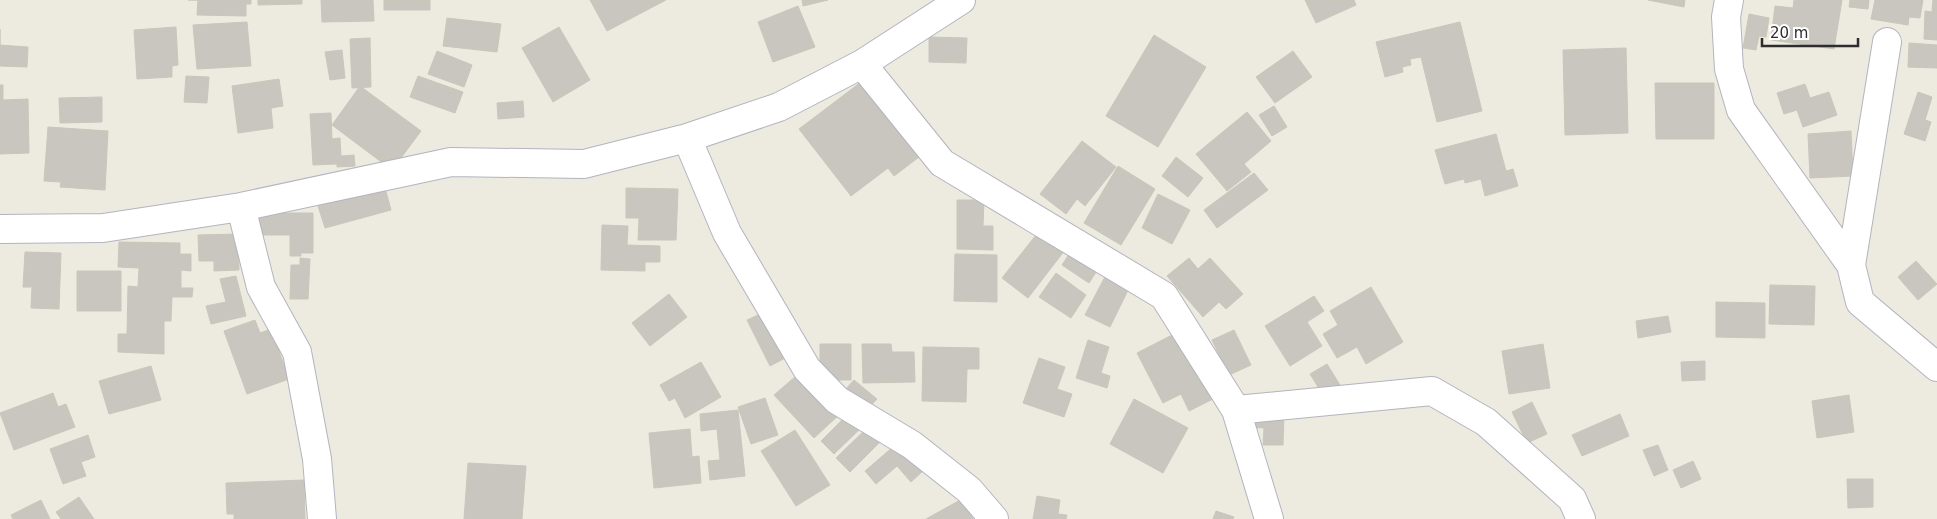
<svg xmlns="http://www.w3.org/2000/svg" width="1937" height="519" font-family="'DejaVu Sans',sans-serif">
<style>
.building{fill:#c9c6bf;stroke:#c9c6ba}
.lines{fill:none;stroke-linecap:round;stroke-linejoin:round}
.street-casing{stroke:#b3b4bf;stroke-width:30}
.street{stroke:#fff;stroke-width:28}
</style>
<rect width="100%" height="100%" fill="#edeae0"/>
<path class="building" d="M 188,0 L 251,0 L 251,4 L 246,4 L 246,16 L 197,15 L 198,0 Z
M 258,0 L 302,0 L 302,4 L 258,5 Z
M 321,0 L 373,0 L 374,21 L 322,22 Z
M 384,0 L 430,0 L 430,10 L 384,10 Z
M 590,0 L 666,0 L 607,31 Z
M 802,0 L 828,0 L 803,6 Z
M 1305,0 L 1354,0 L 1356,5 L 1316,23 Z
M 1648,0 L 1685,0 L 1684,7 Z
M 1794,0 L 1842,0 L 1834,49 L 1771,40 L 1775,6 L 1793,8 Z
M 1850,0 L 1869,0 L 1868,9 L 1849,7 Z
M 1875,0 L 1923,0 L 1920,18 L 1909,17 L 1908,25 L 1871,19 Z
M 1933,0 L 1937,0 L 1937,40 L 1924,39 L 1925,11 L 1932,12 Z
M 798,6 L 815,47 L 773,62 L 758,22 Z
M 1749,14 L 1769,18 L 1766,37 L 1759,36 L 1756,50 L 1743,48 Z
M 447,18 L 501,24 L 497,52 L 443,46 Z
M 247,22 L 251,66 L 197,69 L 193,25 Z
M 1460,22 L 1482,111 L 1437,122 L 1421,57 L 1410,59 L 1411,65 L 1402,67 L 1403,72 L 1385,77 L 1376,42 Z
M 176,27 L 178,65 L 172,66 L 172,77 L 137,79 L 134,30 Z
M 559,27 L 590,80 L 553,102 L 522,48 Z
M 0,29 L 0,45 L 28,47 L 27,67 L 0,66 Z
M 1154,35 L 1206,67 L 1158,147 L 1106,116 Z
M 929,37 L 967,38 L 966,63 L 929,62 Z
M 370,38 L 371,87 L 352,88 L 350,39 Z
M 1909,43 L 1937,45 L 1937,68 L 1908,67 Z
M 1626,48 L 1628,133 L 1565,135 L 1563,50 Z
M 342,50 L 345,78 L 330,80 L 325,52 Z
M 437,51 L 472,65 L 464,87 L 428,74 Z
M 1293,51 L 1312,77 L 1275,103 L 1256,77 Z
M 186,76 L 209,77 L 207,103 L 184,102 Z
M 418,76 L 463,92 L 455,113 L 410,97 Z
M 869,76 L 927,151 L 894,176 L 888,168 L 851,196 L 799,129 Z
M 279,79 L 283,106 L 271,108 L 273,128 L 238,133 L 232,86 Z
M 1655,83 L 1714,83 L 1714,139 L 1656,139 Z
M 1805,84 L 1810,98 L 1829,92 L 1837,115 L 1803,127 L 1797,110 L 1784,114 L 1777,93 Z
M 0,85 L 3,85 L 3,100 L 28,99 L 29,153 L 0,154 Z
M 360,86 L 421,131 L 392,170 L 332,125 Z
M 1918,92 L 1932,97 L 1925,120 L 1931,122 L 1925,141 L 1904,134 Z
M 102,97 L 102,122 L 60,123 L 59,98 Z
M 523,101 L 524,117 L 498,119 L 497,103 Z
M 1274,106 L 1287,127 L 1272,136 L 1259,115 Z
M 1247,112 L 1271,141 L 1244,164 L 1251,172 L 1227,191 L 1196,154 Z
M 331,113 L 332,139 L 340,138 L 341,156 L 354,155 L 355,166 L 337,167 L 337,164 L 313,165 L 310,114 Z
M 48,127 L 108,131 L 105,190 L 60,187 L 61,182 L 44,181 Z
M 1851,131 L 1853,176 L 1810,178 L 1808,134 Z
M 1496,134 L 1506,171 L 1513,169 L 1518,186 L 1485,196 L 1481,179 L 1465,183 L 1464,179 L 1445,184 L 1435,150 Z
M 1082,141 L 1116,167 L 1085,206 L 1077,199 L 1066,214 L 1040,194 Z
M 1176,157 L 1203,178 L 1188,197 L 1162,176 Z
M 1118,166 L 1155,189 L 1121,245 L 1084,223 Z
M 1254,173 L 1268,190 L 1217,228 L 1204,210 Z
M 385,188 L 391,210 L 325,228 L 318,206 Z
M 626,188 L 678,189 L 676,240 L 638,240 L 639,218 L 626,218 Z
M 1158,194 L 1190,210 L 1172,244 L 1142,228 Z
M 957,200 L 984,200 L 983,226 L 993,226 L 993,250 L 957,249 Z
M 252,213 L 313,213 L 313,253 L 301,253 L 301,256 L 290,256 L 290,235 L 252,235 Z
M 602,225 L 628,226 L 627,245 L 660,246 L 660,262 L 645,262 L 645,271 L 601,270 Z
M 1040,230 L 1065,250 L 1028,298 L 1002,278 Z
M 238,234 L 239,270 L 214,271 L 214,261 L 199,261 L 198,235 Z
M 119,242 L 180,243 L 180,254 L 191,254 L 191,271 L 181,270 L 181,288 L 193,288 L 192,297 L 172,297 L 171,321 L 164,321 L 164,354 L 118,352 L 118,334 L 127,334 L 128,286 L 138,287 L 139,268 L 118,267 Z
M 1073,248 L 1100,266 L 1089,283 L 1062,265 Z
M 25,252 L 61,253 L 59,309 L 31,308 L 32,287 L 23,287 Z
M 955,254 L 997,255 L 997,302 L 954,301 Z
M 300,258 L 310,259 L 308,299 L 290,299 L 291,265 L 300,265 Z
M 1189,258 L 1198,269 L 1210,258 L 1243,294 L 1226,309 L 1219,302 L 1203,317 L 1167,276 Z
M 1916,261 L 1937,284 L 1918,300 L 1898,277 Z
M 77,271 L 121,271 L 121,311 L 77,311 Z
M 1108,271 L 1132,282 L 1110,327 L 1085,315 Z
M 1056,273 L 1086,295 L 1071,318 L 1039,297 Z
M 236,276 L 246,316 L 211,324 L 206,306 L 226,302 L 220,279 Z
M 1770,285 L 1815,286 L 1814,325 L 1769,324 Z
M 1371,287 L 1403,342 L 1366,364 L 1357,347 L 1337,358 L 1323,334 L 1338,325 L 1330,311 Z
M 669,294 L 687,317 L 650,346 L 632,323 Z
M 1314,296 L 1324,311 L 1307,322 L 1322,346 L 1290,366 L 1265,326 Z
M 1716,302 L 1765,303 L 1765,338 L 1716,337 Z
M 767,311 L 789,356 L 770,366 L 747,320 Z
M 1668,316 L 1671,332 L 1638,338 L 1636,321 Z
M 255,320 L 260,333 L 271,329 L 289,379 L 247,394 L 224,331 Z
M 1234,330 L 1251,365 L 1229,375 L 1212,340 Z
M 1178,332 L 1213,399 L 1189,411 L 1181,394 L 1163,403 L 1137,353 Z
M 1088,340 L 1109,347 L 1101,373 L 1110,376 L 1107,388 L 1076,378 Z
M 820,344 L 851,344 L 851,380 L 820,380 Z
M 862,344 L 891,344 L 892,352 L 914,352 L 915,382 L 863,383 Z
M 1543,344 L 1550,388 L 1509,394 L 1502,351 Z
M 923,347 L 979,348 L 979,369 L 967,369 L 966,402 L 922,401 Z
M 1039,358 L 1065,367 L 1057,389 L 1072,394 L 1064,417 L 1023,403 Z
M 1705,361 L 1705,380 L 1682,381 L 1681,362 Z
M 701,362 L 721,397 L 685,418 L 675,398 L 669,401 L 660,385 Z
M 1327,364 L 1340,385 L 1323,395 L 1310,374 Z
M 151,366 L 161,400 L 109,414 L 99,381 Z
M 803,370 L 841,413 L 814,438 L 774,395 Z
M 854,380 L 877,399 L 867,410 L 844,391 Z
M 53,393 L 58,407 L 66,404 L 75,427 L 14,450 L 0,413 Z
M 1849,395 L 1854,432 L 1817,438 L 1812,401 Z
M 765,398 L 778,435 L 751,444 L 738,407 Z
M 1134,399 L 1188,428 L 1163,473 L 1110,444 Z
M 1532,402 L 1547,434 L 1527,443 L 1512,412 Z
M 738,410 L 745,476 L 710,480 L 708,461 L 720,460 L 717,429 L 701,431 L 700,414 Z
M 1249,412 L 1284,413 L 1283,445 L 1263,445 L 1264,428 L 1249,427 Z
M 848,414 L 861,428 L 834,454 L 821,441 Z
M 1620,414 L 1629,436 L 1582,456 L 1572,435 Z
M 867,428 L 880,442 L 850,472 L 836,458 Z
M 690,429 L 692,457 L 699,456 L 701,483 L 654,488 L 649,433 Z
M 795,430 L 830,485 L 796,506 L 761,451 Z
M 88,435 L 95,457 L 81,462 L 86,476 L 63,484 L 50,449 Z
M 901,440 L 925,469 L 911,482 L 897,466 L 876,484 L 865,471 Z
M 1658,445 L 1668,470 L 1654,476 L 1643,450 Z
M 1693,461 L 1701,479 L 1681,488 L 1673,470 Z
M 468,463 L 526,466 L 522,519 L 464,519 Z
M 1847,479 L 1873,479 L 1873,507 L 1848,508 Z
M 304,480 L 305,519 L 234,519 L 234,514 L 227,514 L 226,483 Z
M 1037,496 L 1060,500 L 1058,514 L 1067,515 L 1066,519 L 1033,519 Z
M 79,497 L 94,519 L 61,519 L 56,512 Z
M 962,499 L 973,519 L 926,519 Z
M 41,500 L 50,519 L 13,519 L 11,515 Z
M 1216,511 L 1234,517 L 1233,519 L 1213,519 Z"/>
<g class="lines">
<g class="street-casing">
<path id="street" d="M 1729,0 L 1726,17 L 1729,69 L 1741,110 L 1851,265
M 1887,42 L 1851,265 L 1860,302 L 1937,367
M 862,64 L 942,163 L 1164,296 L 1236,410 L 1269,519
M 687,138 L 727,233 L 807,369 L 837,400 L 912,445 L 969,490 L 994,519
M 241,207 L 261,287 L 297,352 L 317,459 L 322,519
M 0,229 L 103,228 L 241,207 L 451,162 L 584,164 L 687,138 L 779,107 L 862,64 L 961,0
M 1236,410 L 1432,391 L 1486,422 L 1572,499 L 1581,519"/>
</g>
<use href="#street" class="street"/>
</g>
<path d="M1762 38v8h96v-8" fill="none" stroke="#2d2d2d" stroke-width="2.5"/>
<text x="1770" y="38" font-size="15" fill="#2d2d2d" stroke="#ffffff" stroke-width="4" paint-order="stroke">20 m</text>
</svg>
